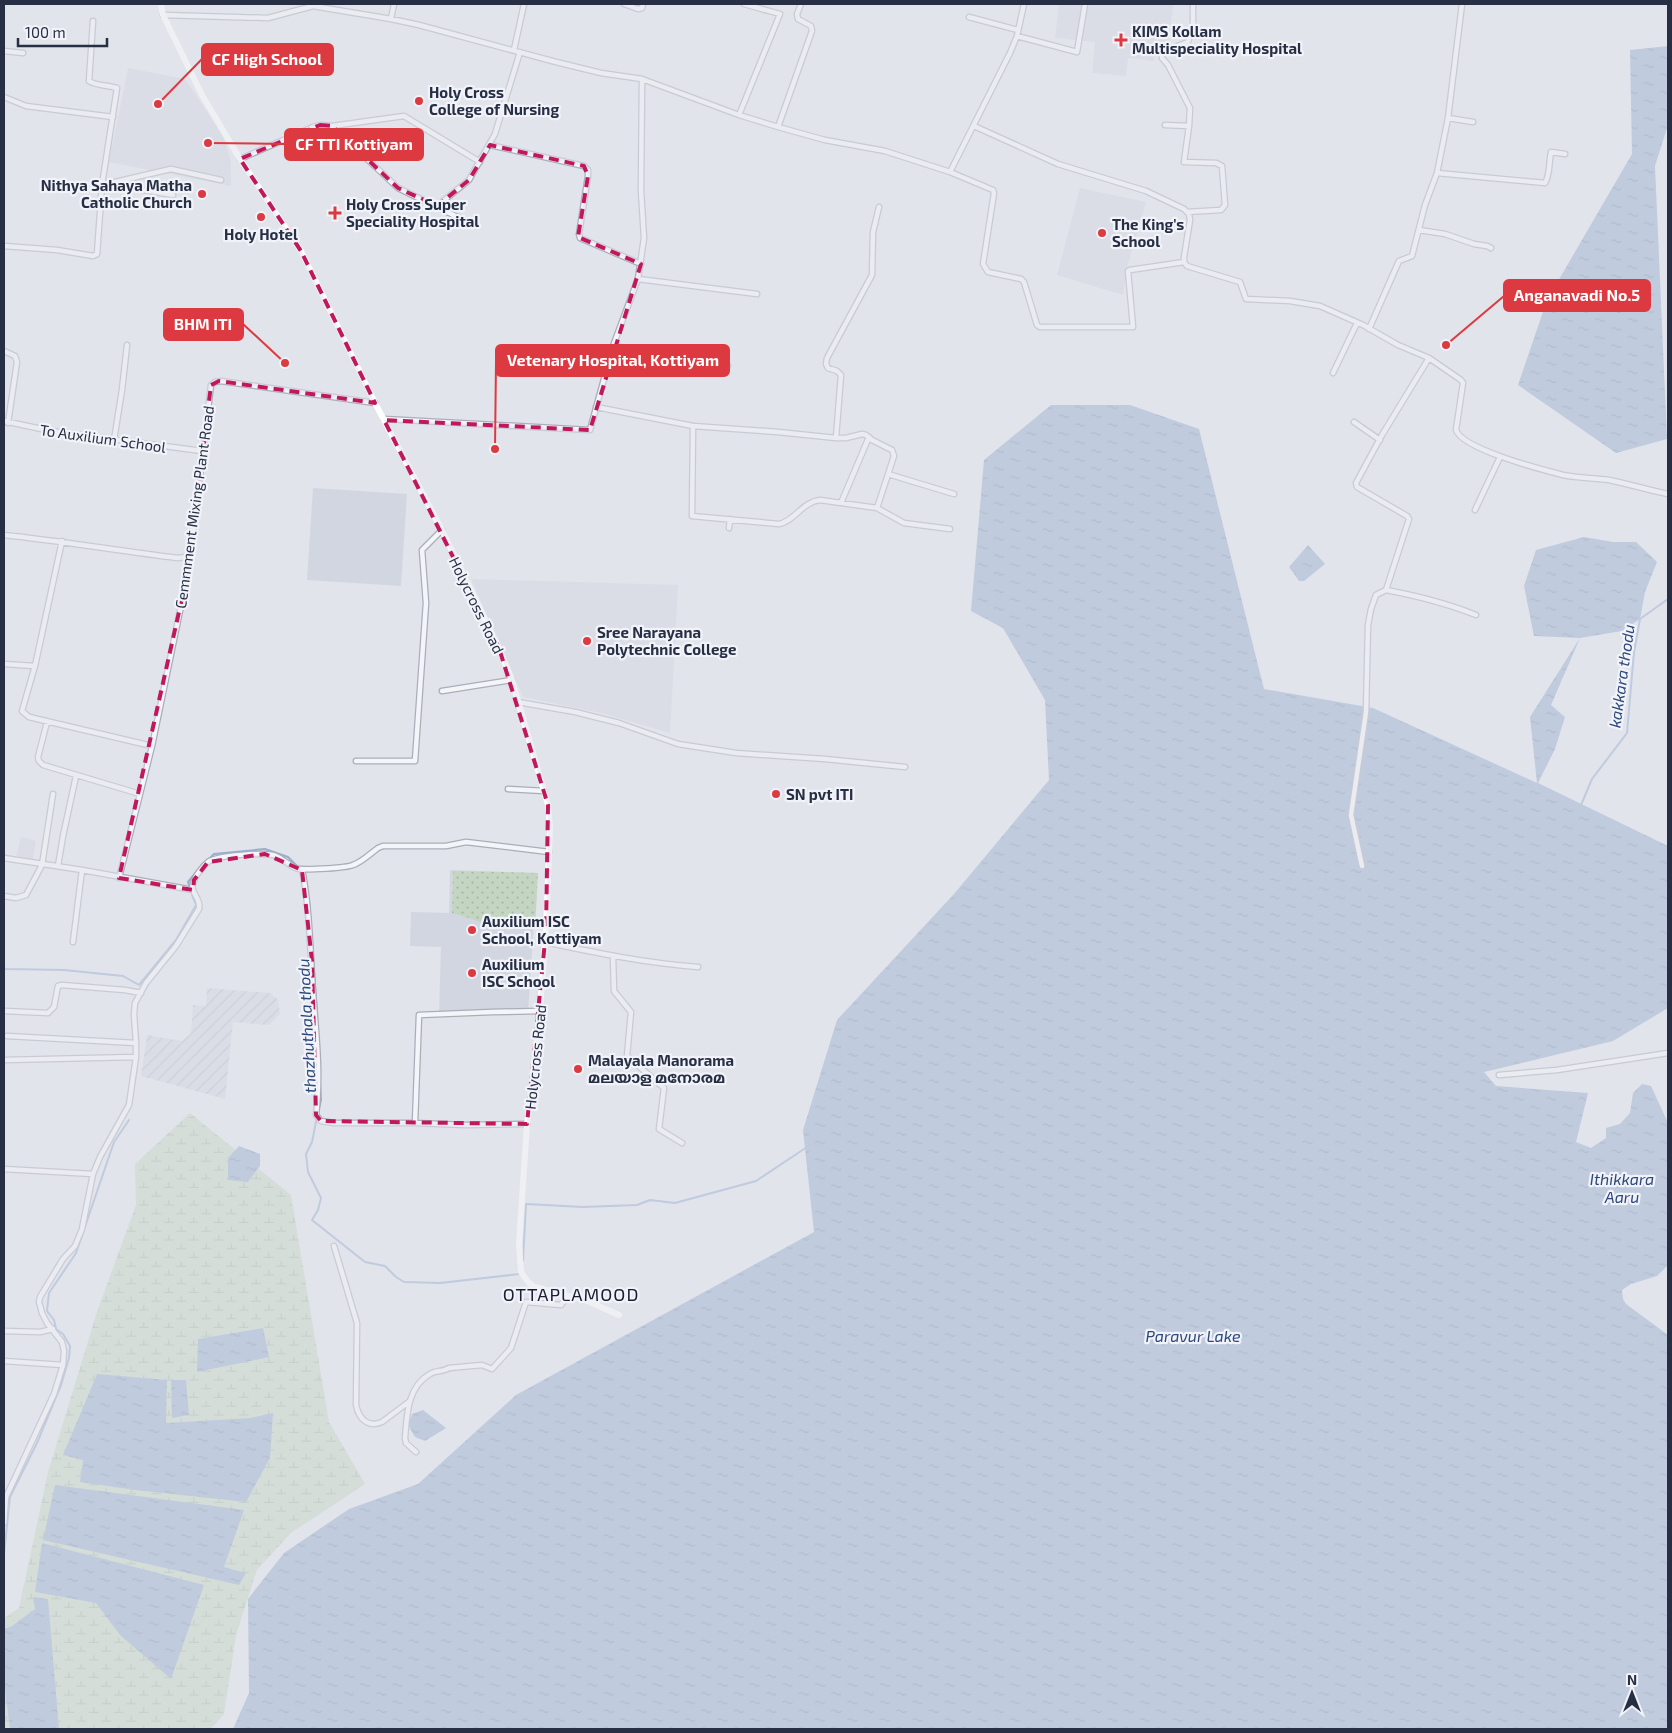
<svg xmlns="http://www.w3.org/2000/svg" width="1672" height="1733" font-family="'Exo 2','Noto Sans Malayalam',sans-serif">
<style>
.built{fill:#d2d6e0}
.industrial{fill:url(#industrial-furrows)}
.wetland{fill:url(#wetland-marsh)}
.park{fill:url(#park-dots)}
.water{fill:url(#water-ripples)}
.lines{fill:none;stroke-linecap:round;stroke-linejoin:round}
.stream{stroke:#98adcf;stroke-width:2}
.street-casing{stroke:#a9aeb9;stroke-width:7}
.street{stroke:#f4f5f9;stroke-width:4.5}
.secondary{stroke:#fff;stroke-width:6}
.marked{fill:none;stroke:#c2185b;stroke-width:4;stroke-dasharray:10 6;stroke-linejoin:round}
.poi-dot{fill:#dd3941;stroke:#f1f3f8;stroke-width:2}
.labels{text-anchor:middle;dominant-baseline:central;stroke-width:4.5;stroke-linejoin:round;paint-order:stroke}
.poi-label{font-size:15px;font-weight:bold;fill:#272f45;stroke:#f1f3f8;text-anchor:start}
.street-label{font-size:15px;fill:#272f45;stroke:#f1f3f8}
.water-label{font-size:16px;font-style:italic;fill:#2c487d;stroke:#f1f3f8}
.quarter-label{font-size:18px;letter-spacing:1px;fill:#192035;stroke:#f1f3f8}
.leader{fill:none;stroke:#dd3941;stroke-width:2}
.callout-dot{fill:#dd3941;stroke:#f1f3f8;stroke-width:2}
.callout{fill:#dd3941;stroke:#dd3941;stroke-width:2}
.callout-label{font-size:16px;text-anchor:middle;font-weight:bold;fill:#fff}
</style>
<defs>
<pattern id="industrial-furrows" width="10" height="10" patternUnits="userSpaceOnUse" patternTransform="scale(1.25)"><rect width="10" height="10" fill="#d2d6e0"/><path d="M-1 1l2-2M0 10L10 0M9 11l2-2" fill="none" stroke="#b4b8c2"/></pattern>
<pattern id="wetland-marsh" width="20" height="14" patternUnits="userSpaceOnUse" patternTransform="scale(1.25)"><rect width="20" height="14" fill="#c4d6c1"/><path d="M1 5h8M5 5V1M11 12h8M15 12V8" fill="none" stroke="#a8b8a7"/></pattern>
<pattern id="park-dots" width="8" height="8" patternUnits="userSpaceOnUse" patternTransform="scale(1.25)"><rect width="8" height="8" fill="#c4d6c1"/><path d="M2 2h.1M6 6h.1" fill="none" stroke="#a8b8a7" stroke-width="1.8" stroke-linecap="round"/></pattern>
<pattern id="water-ripples" width="26" height="14" patternUnits="userSpaceOnUse" patternTransform="scale(1.25)"><rect width="26" height="14" fill="#98adcf"/><path d="M2 4q2-2 4 0t4 0M15 11q2-2 4 0t4 0" fill="none" stroke="#7c8daa"/></pattern>
</defs>
<rect width="100%" height="100%" fill="#e1e4eb"/>
<path class="built" d="M 1059,4 L 1156,4 L 1173,5 L 1169,43 L 1156,42 L 1154,61 L 1128,58 L 1126,76 L 1092,73 L 1095,42 L 1055,38 Z
M 128,68 L 185,79 L 223,136 L 231,161 L 231,186 L 109,162 Z
M 1080,188 L 1146,202 L 1128,264 L 1123,295 L 1057,275 Z
M 313,488 L 407,494 L 401,586 L 307,580 Z
M 471,579 L 678,585 L 670,733 L 601,713 L 523,697 Z
M 21,837 L 36,841 L 33,860 L 16,856 Z
M 450,870 L 537,873 L 528,1014 L 439,1014 L 441,947 L 410,946 L 411,912 L 449,913 Z"/>
<path class="industrial" d="M 207,988 L 270,993 L 278,1000 L 280,1014 L 269,1025 L 233,1022 L 225,1099 L 141,1076 L 147,1035 L 182,1041 L 191,1033 L 193,1005 L 206,1006 Z"/>
<path class="wetland" d="M 190,1113 L 291,1195 L 329,1422 L 365,1484 L 291,1533 L 257,1570 L 236,1635 L 224,1714 L 211,1729 L 4,1729 L 4,1618 L 19,1608 L 48,1472 L 97,1312 L 136,1205 L 135,1164 Z"/>
<path class="park" d="M 453,871 L 538,873 L 535,928 L 526,928 L 517,924 L 500,927 L 486,925 L 472,919 L 452,913 Z"/>
<path class="water" d="M 1668,46 L 1668,125 L 1655,166 L 1667,439 L 1616,453 L 1518,385 L 1547,300 L 1632,154 L 1630,50 Z
M 1051,405 L 1130,405 L 1199,429 L 1264,689 L 1373,708 L 1537,783 L 1530,717 L 1580,638 L 1534,636 L 1524,586 L 1536,550 L 1584,537 L 1613,542 L 1636,542 L 1657,562 L 1645,592 L 1640,619 L 1622,631 L 1580,638 L 1551,705 L 1565,717 L 1555,749 L 1538,783 L 1668,846 L 1668,1008 L 1613,1041 L 1484,1072 L 1496,1086 L 1588,1093 L 1576,1142 L 1591,1148 L 1606,1138 L 1606,1128 L 1620,1124 L 1630,1113 L 1633,1093 L 1642,1084 L 1651,1086 L 1668,1123 L 1668,1265 L 1657,1276 L 1631,1284 L 1622,1290 L 1623,1299 L 1626,1304 L 1668,1335 L 1668,1729 L 233,1729 L 249,1693 L 248,1599 L 284,1553 L 349,1509 L 418,1484 L 516,1395 L 814,1232 L 803,1130 L 837,1020 L 954,894 L 1049,780 L 1045,700 L 1003,628 L 971,611 L 984,460 Z
M 1308,545 L 1325,564 L 1304,581 L 1299,581 L 1289,567 Z
M 239,1146 L 260,1154 L 260,1166 L 248,1182 L 228,1180 L 228,1158 Z
M 263,1328 L 269,1357 L 197,1372 L 198,1339 Z
M 97,1374 L 167,1380 L 166,1423 L 251,1418 L 273,1413 L 270,1458 L 246,1502 L 135,1490 L 80,1482 L 83,1460 L 63,1455 Z
M 171,1380 L 186,1380 L 189,1415 L 172,1418 Z
M 423,1410 L 446,1428 L 425,1441 L 415,1437 L 408,1425 L 412,1414 Z
M 55,1485 L 244,1510 L 224,1567 L 246,1573 L 239,1585 L 43,1540 Z
M 42,1543 L 204,1585 L 171,1679 L 120,1635 L 96,1603 L 35,1592 Z
M 33,1597 L 48,1599 L 59,1729 L 10,1729 L 4,1681 L 4,1629 L 12,1626 L 35,1609 Z"/>
<g class="lines">
<path class="stream" d="M 1581,805 L 1592,779 L 1627,733 L 1634,652 L 1640,619 L 1668,599
M 208,860 L 214,854 L 265,849 L 288,857 L 296,865
M 189,885 L 188,882 L 202,865
M 309,901 L 317,1013
M 4,967 L 5,969 L 64,970 L 123,976 L 139,985 L 176,940 L 196,905 L 192,895
M 318,1113 L 321,1100 L 320,1083
M 317,1117 L 312,1142 L 306,1154 L 308,1172 L 321,1198 L 318,1210 L 312,1220 L 365,1262 L 385,1266 L 396,1277 L 404,1282 L 440,1283 L 520,1274
M 523,1261 L 526,1204 L 583,1207 L 637,1205 L 650,1200 L 675,1203 L 756,1181 L 807,1147
M 4,1554 L 10,1497 L 37,1443 L 61,1385 L 69,1358 L 70,1346 L 63,1334 L 56,1329 L 54,1320 L 47,1311 L 49,1293 L 76,1253 L 114,1142 L 129,1120"/>
<g class="street-casing">
<path id="street" d="M 624,4 L 638,9 L 642,8 L 643,4
M 163,15 L 268,18 L 313,6 L 391,19 L 419,25 L 556,62 L 601,73 L 642,79 L 739,115 L 778,127 L 825,140 L 885,151 L 950,172 L 1010,53 L 1017,36 L 1024,4
M 969,17 L 1018,30
M 391,19 L 394,4
M 1017,36 L 1077,52 L 1085,4
M 514,50 L 524,4
M 4,51 L 23,53
M 642,79 L 641,191 L 644,238 L 638,279 L 757,294
M 4,97 L 26,106 L 113,117
M 739,115 L 780,14 L 744,4
M 1448,118 L 1473,122
M 1165,125 L 1189,126 L 1184,162 L 1216,163 L 1222,166 L 1225,205 L 1221,210 L 1187,212
M 332,126 L 404,116 L 480,162
M 974,126 L 1058,164 L 1146,191 L 1184,209 L 1189,214 L 1190,220 L 1184,257 L 1184,262 L 1187,266 L 1240,282 L 1246,299 L 1290,301 L 1320,306 L 1363,325 L 1398,345 L 1429,358 L 1461,380 L 1463,383 L 1456,430 C 1462,449 1543,470 1563,475 C 1578,478 1594,478 1609,480 C 1629,484 1648,490 1668,494
M 1189,126 L 1190,108 L 1168,65 L 1162,58 L 1162,54 L 1164,51 L 1188,42 L 1193,26 L 1193,4
M 778,127 L 812,31 L 811,26 L 798,19 L 797,14 L 801,4
M 490,145 L 584,166 L 588,170 L 588,176 L 579,234 L 580,238 L 641,264
M 240,159 L 313,127 L 320,125 L 332,126 L 398,188 L 474,225
M 950,172 L 993,190 L 994,193 L 983,264 L 988,272 L 1021,279 L 1024,282 L 1037,325 L 1040,327 L 1133,327 L 1128,271 L 1130,270 L 1184,262
M 1437,173 L 1545,183 C 1550,176 1549,161 1551,152 L 1565,154
M 108,184 L 173,195
M 102,185 L 171,169 L 221,180
M 437,206 L 469,180 L 495,134 L 520,52
M 1419,230 L 1445,234 L 1474,244 L 1487,246 L 1491,248
M 4,246 L 57,250 L 93,256 L 97,254 L 102,185 L 117,88 C 108,85 96,86 89,81 L 93,21
M 1369,329 L 1399,261 L 1412,256 L 1425,205 L 1437,173 L 1448,118 L 1462,4
M 613,346 L 728,366
M 4,351 L 15,356 L 17,362 L 8,423
M 1333,373 L 1357,323
M 596,407 L 693,426 L 778,432 L 836,438 L 846,438 L 862,434 L 866,435 L 872,440 L 892,450 L 894,456 L 877,508
M 384,419 L 590,430 L 613,346 L 638,279
M 4,421 L 51,431 L 202,451
M 1354,422 L 1380,440
M 693,426 L 692,516 L 779,524 C 795,521 802,502 820,500 L 877,508 L 904,523 L 950,529
M 836,438 L 841,375 L 837,371 L 828,368 L 826,364 L 827,358 L 872,275 L 873,232 L 879,207
M 114,440 L 122,390 L 127,345
M 888,474 L 954,494
M 841,503 L 869,437
M 1475,510 L 1500,457
M 729,528 L 730,519
M 4,535 C 62,541 119,551 177,558 L 186,557 L 190,553
M 62,541 L 35,666 L 22,711 L 29,717 L 152,746
M 1386,590 C 1418,596 1446,603 1476,615
M 4,664 L 35,666
M 442,691 L 512,680
M 518,702 L 575,712 L 619,723 L 678,744 L 736,753 L 825,759 L 905,767
M 47,722 L 38,757 L 39,761 L 43,765 L 140,794
M 356,761 L 415,761 L 426,603 L 422,550 L 442,530
M 508,789 L 544,791
M 4,858 L 82,870 L 193,890
M 58,866 L 63,836 L 76,776
M 1362,866 L 1351,815 L 1366,712 L 1368,625 L 1371,609 L 1376,595 L 1386,590 L 1409,519 L 1407,516 L 1357,487 L 1356,483 L 1382,435 L 1429,358
M 302,869 C 310,910 310,951 313,992 C 316,1033 321,1074 316,1115 L 321,1121 L 334,1123 L 415,1123 L 466,1125 L 527,1124
M 119,878 L 152,746 L 188,572 L 211,385 L 215,382 L 221,381 L 375,403
M 4,896 L 16,898 L 26,895 L 42,865 L 53,794
M 73,942 L 82,870
M 545,942 C 596,953 646,963 698,967
M 613,957 L 614,991 L 631,1012 L 627,1056 L 664,1088 L 659,1129 L 682,1143
M 4,1011 L 48,1013 L 54,1007 L 58,986 L 62,985 L 125,990 L 141,993
M 7,1036 L 136,1043
M 4,1060 L 136,1057
M 1499,1075 L 1557,1070 L 1668,1053
M 415,1123 L 419,1015 L 492,1012 L 540,1011
M 4,1169 L 93,1174
M 334,1246 L 357,1323 L 356,1405 C 359,1419 368,1428 382,1422 L 410,1401
M 4,1331 L 40,1332 L 53,1329
M 4,1361 L 63,1365
M 416,1452 L 406,1443 L 405,1438 C 407,1415 407,1387 430,1374 C 436,1370 443,1372 449,1368 L 482,1365 L 492,1369 L 511,1348 L 526,1302 L 561,1305 L 568,1296
M 4,1523 L 6,1497 L 54,1394 L 63,1365 L 64,1351 L 62,1342 L 47,1323 L 42,1313 L 39,1302 L 40,1297 L 63,1259 L 75,1246 L 82,1229 L 93,1174 L 100,1157 L 129,1105 L 136,1057 L 136,1043 L 134,1014 L 135,1003 L 146,983 L 176,946 L 199,909 C 202,898 188,892 194,881 C 196,875 203,866 208,862 C 216,855 267,852 276,856 C 284,859 291,868 299,869 C 308,870 346,868 353,865 C 362,862 371,853 378,848 L 383,846 L 446,846 L 466,842 L 549,852"/>
</g>
<use href="#street" class="street"/>
<path class="secondary" d="M 161,4 L 163,15 L 202,95 L 240,159 L 301,251 L 375,403 L 442,530 L 499,648 L 512,680 L 548,805 L 550,828 L 546,931 L 536,1061 L 527,1124 L 519,1244 L 521,1272 L 528,1282 L 535,1287 L 585,1300 L 619,1315"/>
</g>
<path d="M0 0H1672V1733H0ZM 320,125 L 332,126 L 398,188 L 437,206 L 469,180 L 490,145 L 584,166 L 588,176 L 578,237 L 641,264 L 590,430 L 384,420 L 499,648 L 548,805 L 546,931 L 527,1124 L 321,1121 L 316,1115 L 312,961 L 302,870 L 265,854 L 208,862 L 194,880 L 193,890 L 119,878 L 188,572 L 211,385 L 219,381 L 375,403 L 301,251 L 240,159 Z" fill="#e1e4eb" fill-opacity=".55" fill-rule="evenodd"/>
<path class="marked" d="M 320,125 L 332,126 L 398,188 L 437,206 L 469,180 L 490,145 L 584,166 L 588,176 L 578,237 L 641,264 L 590,430 L 384,420 L 499,648 L 548,805 L 546,931 L 527,1124 L 321,1121 L 316,1115 L 312,961 L 302,870 L 265,854 L 208,862 L 194,880 L 193,890 L 119,878 L 188,572 L 211,385 L 219,381 L 375,403 L 301,251 L 240,159 Z"/>
<g class="poi-dot">
<path d="M1118.5 32.5h5v5h5v5h-5v5h-5v-5h-5v-5h5z"/>
<circle cx="419" cy="101" r="5"/>
<circle cx="202" cy="194" r="5"/>
<path d="M332.5 205.5h5v5h5v5h-5v5h-5v-5h-5v-5h5z"/>
<circle cx="261" cy="217" r="5"/>
<circle cx="1102" cy="233" r="5"/>
<circle cx="587" cy="641" r="5"/>
<circle cx="776" cy="794" r="5"/>
<circle cx="472" cy="930" r="5"/>
<circle cx="472" cy="973" r="5"/>
<circle cx="578" cy="1069" r="5"/>
</g>
<g class="labels">
<g class="poi-label">
<text x="1132" y="31">KIMS Kollam<tspan x="1132" dy="17">Multispeciality Hospital</tspan></text>
<text x="429" y="92">Holy Cross<tspan x="429" dy="17">College of Nursing</tspan></text>
<text x="192" y="185" text-anchor="end">Nithya Sahaya Matha<tspan x="192" dy="17">Catholic Church</tspan></text>
<text x="346" y="204">Holy Cross Super<tspan x="346" dy="17">Speciality Hospital</tspan></text>
<text x="1112" y="224">The King's<tspan x="1112" dy="17">School</tspan></text>
<text x="261" y="234" text-anchor="middle">Holy Hotel</text>
<text x="597" y="632">Sree Narayana<tspan x="597" dy="17">Polytechnic College</tspan></text>
<text x="786" y="794">SN pvt ITI</text>
<text x="482" y="921">Auxilium ISC<tspan x="482" dy="17">School, Kottiyam</tspan></text>
<text x="482" y="964">Auxilium<tspan x="482" dy="17">ISC School</tspan></text>
<text x="588" y="1060">Malayala Manorama<tspan x="588" dy="17">മലയാള മനോരമ</tspan></text>
</g>
<g class="street-label">
<text transform="translate(103 438) rotate(8)">To Auxilium School</text>
<text transform="translate(194 507) rotate(-82)">Cemmment Mixing Plant Road</text>
<text transform="translate(477 605) rotate(64)">Holycross Road</text>
<text transform="translate(535 1057) rotate(-84)">Holycross Road</text>
</g>
<g class="water-label">
<text transform="translate(1621 676) rotate(-82)">kakkara thodu</text>
<text transform="translate(306 1026) rotate(-93)">thazhuthala thodu</text>
<text x="1622" y="1178">Ithikkara<tspan x="1622" dy="18">Aaru</tspan></text>
<text x="1193" y="1335">Paravur Lake</text>
</g>
<g class="quarter-label">
<text x="571" y="1294">OTTAPLAMOOD</text>
</g>
</g>
<path class="leader" d="M158 104L202 59M208 143L285 144M1446 345L1504 296M285 363L243 324M495 449L496 361"/>
<g class="callout-dot">
<circle cx="158" cy="104" r="5"/>
<circle cx="208" cy="143" r="5"/>
<circle cx="1446" cy="345" r="5"/>
<circle cx="285" cy="363" r="5"/>
<circle cx="495" cy="449" r="5"/>
</g>
<g class="callout">
<rect x="202" y="44" width="131" height="31" rx="5"/>
<rect x="285" y="129" width="138" height="31" rx="5"/>
<rect x="1504" y="280" width="146" height="31" rx="5"/>
<rect x="164" y="309" width="79" height="31" rx="5"/>
<rect x="496" y="345" width="233" height="31" rx="5"/>
</g>
<g class="callout-label">
<text x="267" y="65">CF High School</text>
<text x="354" y="150">CF TTI Kottiyam</text>
<text x="1577" y="301">Anganavadi No.5</text>
<text x="203" y="330">BHM ITI</text>
<text x="613" y="366">Vetenary Hospital, Kottiyam</text>
</g>
<rect width="1672" height="1733" fill="none" stroke="#272f45" stroke-width="10"/>
<g transform="translate(1632 1693)" stroke="#f1f3f8" stroke-width="4" paint-order="stroke">
<path d="M0-4L9 19L0 12L-9 19Z" fill="#272f45"/>
<text y="-8" font-size="14" font-weight="bold" text-anchor="middle" fill="#272f45">N</text>
</g>
<path d="M18 38v8h89v-8" fill="none" stroke="#272f45" stroke-width="2.5"/>
<text x="25" y="38" font-size="15" fill="#272f45" stroke="#f1f3f8" stroke-width="4" paint-order="stroke">100 m</text>
</svg>
